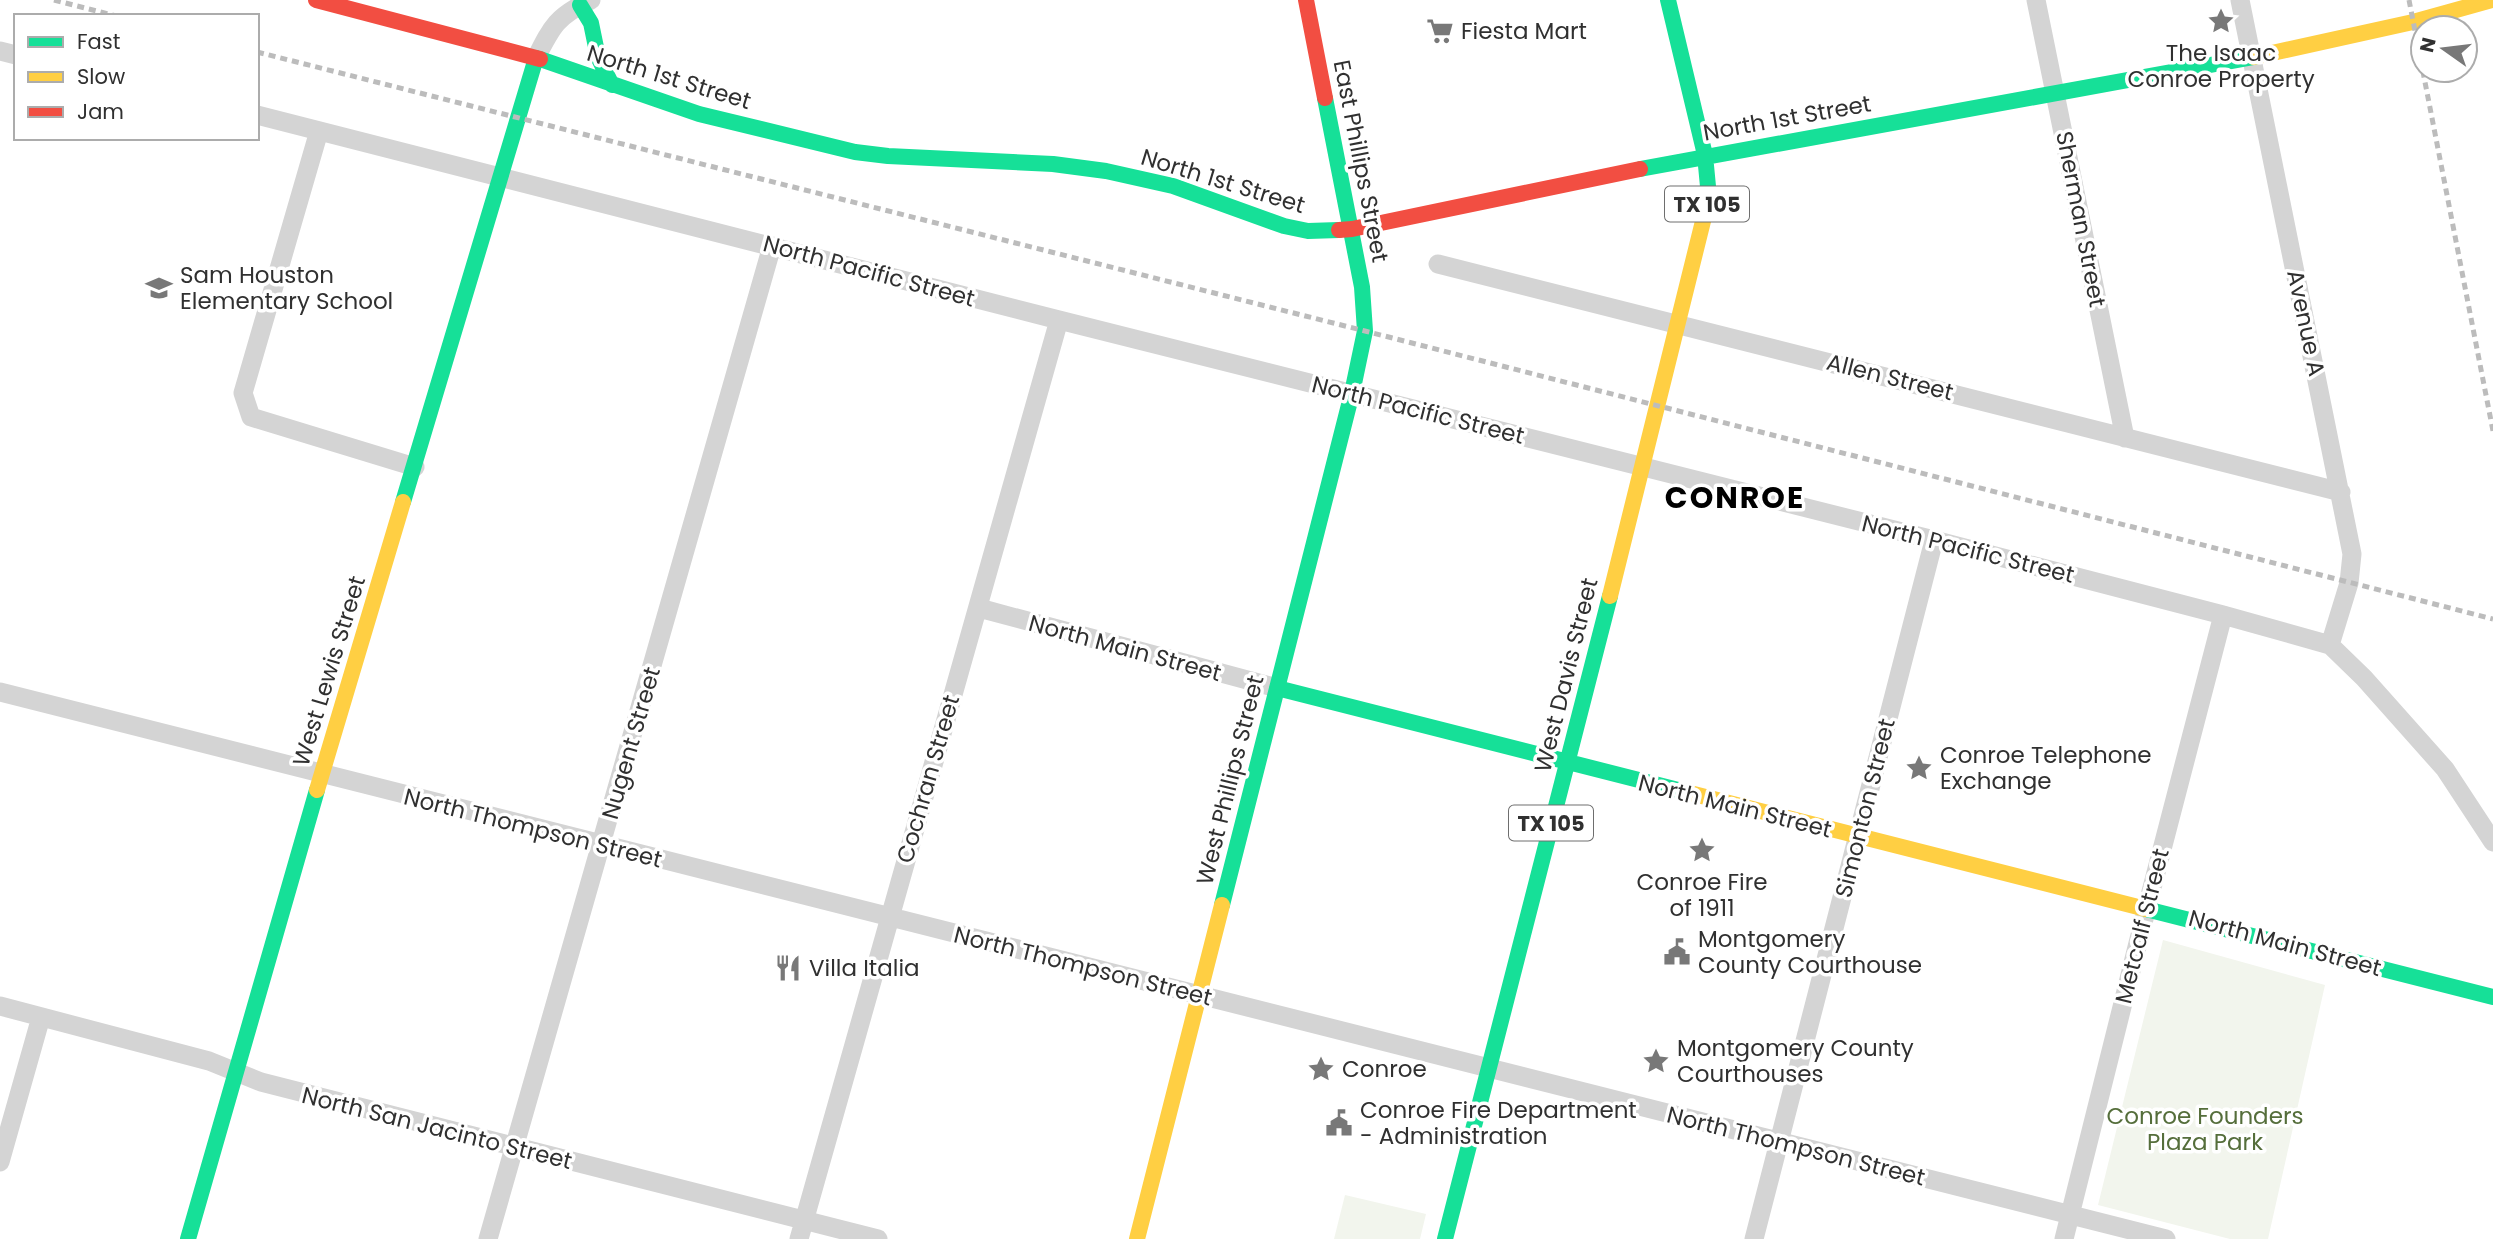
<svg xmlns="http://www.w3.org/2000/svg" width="2493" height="1239" font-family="Poppins,sans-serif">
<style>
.green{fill:#f2f5ed}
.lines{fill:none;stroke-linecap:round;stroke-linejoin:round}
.street{stroke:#d4d4d4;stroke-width:19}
.fast{stroke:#16e098;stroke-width:16}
.slow{stroke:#ffcf43;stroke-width:16}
.jam{stroke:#f24e42;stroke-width:16}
.rail{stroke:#bcbcbc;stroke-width:5;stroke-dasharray:7 5;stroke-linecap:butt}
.labels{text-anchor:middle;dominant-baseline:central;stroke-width:7;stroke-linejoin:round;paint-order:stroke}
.shield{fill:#fff;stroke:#6e6e6e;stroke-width:2}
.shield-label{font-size:21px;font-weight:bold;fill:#303030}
.poi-label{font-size:23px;fill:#303030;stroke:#fff;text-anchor:start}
.street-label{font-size:23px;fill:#303030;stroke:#fff}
.park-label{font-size:23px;fill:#556e3b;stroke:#fff}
.district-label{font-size:30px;font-weight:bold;letter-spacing:2px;fill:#000;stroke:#fff}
</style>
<rect width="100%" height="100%" fill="#fff"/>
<path class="green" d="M 2163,940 L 2325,985 L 2268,1239 L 2230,1239 L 2098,1205 Z
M 1345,1195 L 1426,1214 L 1420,1239 L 1334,1239 Z"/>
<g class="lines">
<path class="street" d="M 2036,0 L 2125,438
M 2240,0 L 2352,554 L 2349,583 L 2330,645
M 0,51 L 16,55
M 536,58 C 552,26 557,16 591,0
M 257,115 L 1059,320 L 1934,540 L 2223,615 L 2330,645 L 2364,678 L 2445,769 L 2493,842
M 319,131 L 243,393 L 251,417 L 415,467
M 1438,264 L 2341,492
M 979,608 L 1277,688
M 0,692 L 2166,1239
M 0,1006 L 209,1061 L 261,1082 L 878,1239
M 0,1162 L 41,1017
M 488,1239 L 772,246
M 799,1239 C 883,932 975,627 1059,320
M 1754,1239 L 1934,540
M 2064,1239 L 2147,907 L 2223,615"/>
<path class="fast" d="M 1668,0 L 1705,155 L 1709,197
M 580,5 L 591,23 L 598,57 L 612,85
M 540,59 L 699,114 L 855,152 L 888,156 L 1053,164 L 1106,171 L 1173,186 L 1284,226 L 1308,231 L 1339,230
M 1640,169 L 2254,57
M 403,502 L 536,58
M 1277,688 L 1690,793
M 1222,905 L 1352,393 L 1365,331 L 1362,287 L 1325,98
M 2146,909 L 2493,997
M 188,1239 L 317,790
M 1445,1239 L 1610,596"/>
<path class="slow" d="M 2254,57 L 2413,22 L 2492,0
M 1610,596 L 1709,197
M 317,790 L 403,502
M 1690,793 L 2146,909
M 1137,1239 L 1222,905"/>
<path class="jam" d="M 316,0 L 540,59
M 1306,0 L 1325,98
M 1339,230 L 1352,229 L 1640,169"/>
<path class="rail" d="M 54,0 L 116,16
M 2409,0 L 2493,431
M 257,52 L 1365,331 L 2493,619"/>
</g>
<defs>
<g id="sight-bare" transform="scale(2.1)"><path d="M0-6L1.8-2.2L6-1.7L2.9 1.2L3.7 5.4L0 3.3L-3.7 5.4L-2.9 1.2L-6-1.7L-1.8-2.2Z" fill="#787878" stroke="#fff" stroke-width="2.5" paint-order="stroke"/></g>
<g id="supermarket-bare" transform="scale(2.1)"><path d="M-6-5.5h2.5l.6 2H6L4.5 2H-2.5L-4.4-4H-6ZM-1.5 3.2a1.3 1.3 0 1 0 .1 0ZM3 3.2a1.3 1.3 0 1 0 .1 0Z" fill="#787878" stroke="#fff" stroke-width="2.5" paint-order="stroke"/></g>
<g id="school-bare" transform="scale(2.1)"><path d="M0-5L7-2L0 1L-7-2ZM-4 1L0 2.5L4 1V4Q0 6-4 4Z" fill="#787878" stroke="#fff" stroke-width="2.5" paint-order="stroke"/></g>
<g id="civic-bare" transform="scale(2.1)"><path d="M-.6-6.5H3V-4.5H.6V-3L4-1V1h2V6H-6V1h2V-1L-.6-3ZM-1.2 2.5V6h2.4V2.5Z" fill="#787878" stroke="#fff" stroke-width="2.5" paint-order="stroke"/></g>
<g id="restaurant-bare" transform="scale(2.1)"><path d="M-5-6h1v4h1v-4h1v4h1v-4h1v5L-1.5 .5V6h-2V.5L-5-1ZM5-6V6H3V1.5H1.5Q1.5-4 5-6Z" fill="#787878" stroke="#fff" stroke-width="2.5" paint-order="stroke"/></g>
</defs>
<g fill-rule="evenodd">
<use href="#sight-bare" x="2221" y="21"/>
<use href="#supermarket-bare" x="1440" y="31"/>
<use href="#school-bare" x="159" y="288"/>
<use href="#sight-bare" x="1919" y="768"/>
<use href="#sight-bare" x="1702" y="850"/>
<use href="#civic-bare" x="1677" y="952"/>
<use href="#restaurant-bare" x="788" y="968"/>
<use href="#sight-bare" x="1656" y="1061"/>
<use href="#sight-bare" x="1321" y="1069"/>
<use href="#civic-bare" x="1339" y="1123"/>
</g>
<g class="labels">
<g class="shield">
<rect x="1665" y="186.5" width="84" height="35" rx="5"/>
<rect x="1509" y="805.5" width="84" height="35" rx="5"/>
</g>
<g class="shield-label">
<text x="1707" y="204">TX 105</text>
<text x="1551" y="823">TX 105</text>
</g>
<g class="poi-label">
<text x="1461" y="31">Fiesta Mart</text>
<text x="2221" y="53" text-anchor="middle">The Isaac<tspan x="2221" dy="26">Conroe Property</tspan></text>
<text x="180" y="275">Sam Houston<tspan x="180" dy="26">Elementary School</tspan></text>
<text x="1940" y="755">Conroe Telephone<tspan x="1940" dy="26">Exchange</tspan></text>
<text x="1702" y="882" text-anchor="middle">Conroe Fire<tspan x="1702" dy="26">of 1911</tspan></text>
<text x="1698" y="939">Montgomery<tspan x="1698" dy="26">County Courthouse</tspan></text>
<text x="809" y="968">Villa Italia</text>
<text x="1677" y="1048">Montgomery County<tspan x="1677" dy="26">Courthouses</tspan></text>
<text x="1342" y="1069">Conroe</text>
<text x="1360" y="1110">Conroe Fire Department<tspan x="1360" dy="26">- Administration</tspan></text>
</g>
<g class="street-label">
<text transform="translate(669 77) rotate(17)">North 1st Street</text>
<text transform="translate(1787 118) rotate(-10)">North 1st Street</text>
<text transform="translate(1361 161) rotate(79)">East Phillips Street</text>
<text transform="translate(1223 181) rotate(17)">North 1st Street</text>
<text transform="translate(2081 219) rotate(79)">Sherman Street</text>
<text transform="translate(869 271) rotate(15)">North Pacific Street</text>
<text transform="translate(2306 323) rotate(78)">Avenue A</text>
<text transform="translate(1890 377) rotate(14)">Allen Street</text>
<text transform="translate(1418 410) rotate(14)">North Pacific Street</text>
<text transform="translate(1968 549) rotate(14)">North Pacific Street</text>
<text transform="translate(1125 648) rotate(15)">North Main Street</text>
<text transform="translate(329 671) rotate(-73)">West Lewis Street</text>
<text transform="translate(1566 675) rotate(-76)">West Davis Street</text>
<text transform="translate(631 743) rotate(-74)">Nugent Street</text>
<text transform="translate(928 779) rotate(-74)">Cochran Street</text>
<text transform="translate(1230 780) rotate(-76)">West Phillips Street</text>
<text transform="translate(1735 806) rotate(14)">North Main Street</text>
<text transform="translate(1865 808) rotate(-76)">Simonton Street</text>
<text transform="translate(533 828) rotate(14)">North Thompson Street</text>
<text transform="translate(2142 926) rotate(-76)">Metcalf Street</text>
<text transform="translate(2285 943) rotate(15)">North Main Street</text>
<text transform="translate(1083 966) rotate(14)">North Thompson Street</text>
<text transform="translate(437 1128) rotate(14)">North San Jacinto Street</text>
<text transform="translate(1796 1146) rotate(14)">North Thompson Street</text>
</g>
<g class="park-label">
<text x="2205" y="1116">Conroe Founders<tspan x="2205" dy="26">Plaza Park</tspan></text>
</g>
<g class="district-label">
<text x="1735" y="497">CONROE</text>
</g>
</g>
<rect x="14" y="14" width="245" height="126" fill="#ffffff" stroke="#acacac" stroke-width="2"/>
<rect x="28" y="37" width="35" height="10" fill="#16e098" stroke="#acacac" stroke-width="2"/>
<text x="77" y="49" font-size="21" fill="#303030">Fast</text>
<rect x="28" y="72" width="35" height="10" fill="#ffcf43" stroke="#acacac" stroke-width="2"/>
<text x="77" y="84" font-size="21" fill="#303030">Slow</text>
<rect x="28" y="107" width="35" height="10" fill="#f24e42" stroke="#acacac" stroke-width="2"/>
<text x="77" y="119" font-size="21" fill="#303030">Jam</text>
<g transform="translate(2444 49) rotate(284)"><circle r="33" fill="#ffffff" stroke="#acacac" stroke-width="2"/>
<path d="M0-5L12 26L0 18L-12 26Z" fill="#787878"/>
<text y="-10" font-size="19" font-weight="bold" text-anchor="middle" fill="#303030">N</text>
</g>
</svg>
